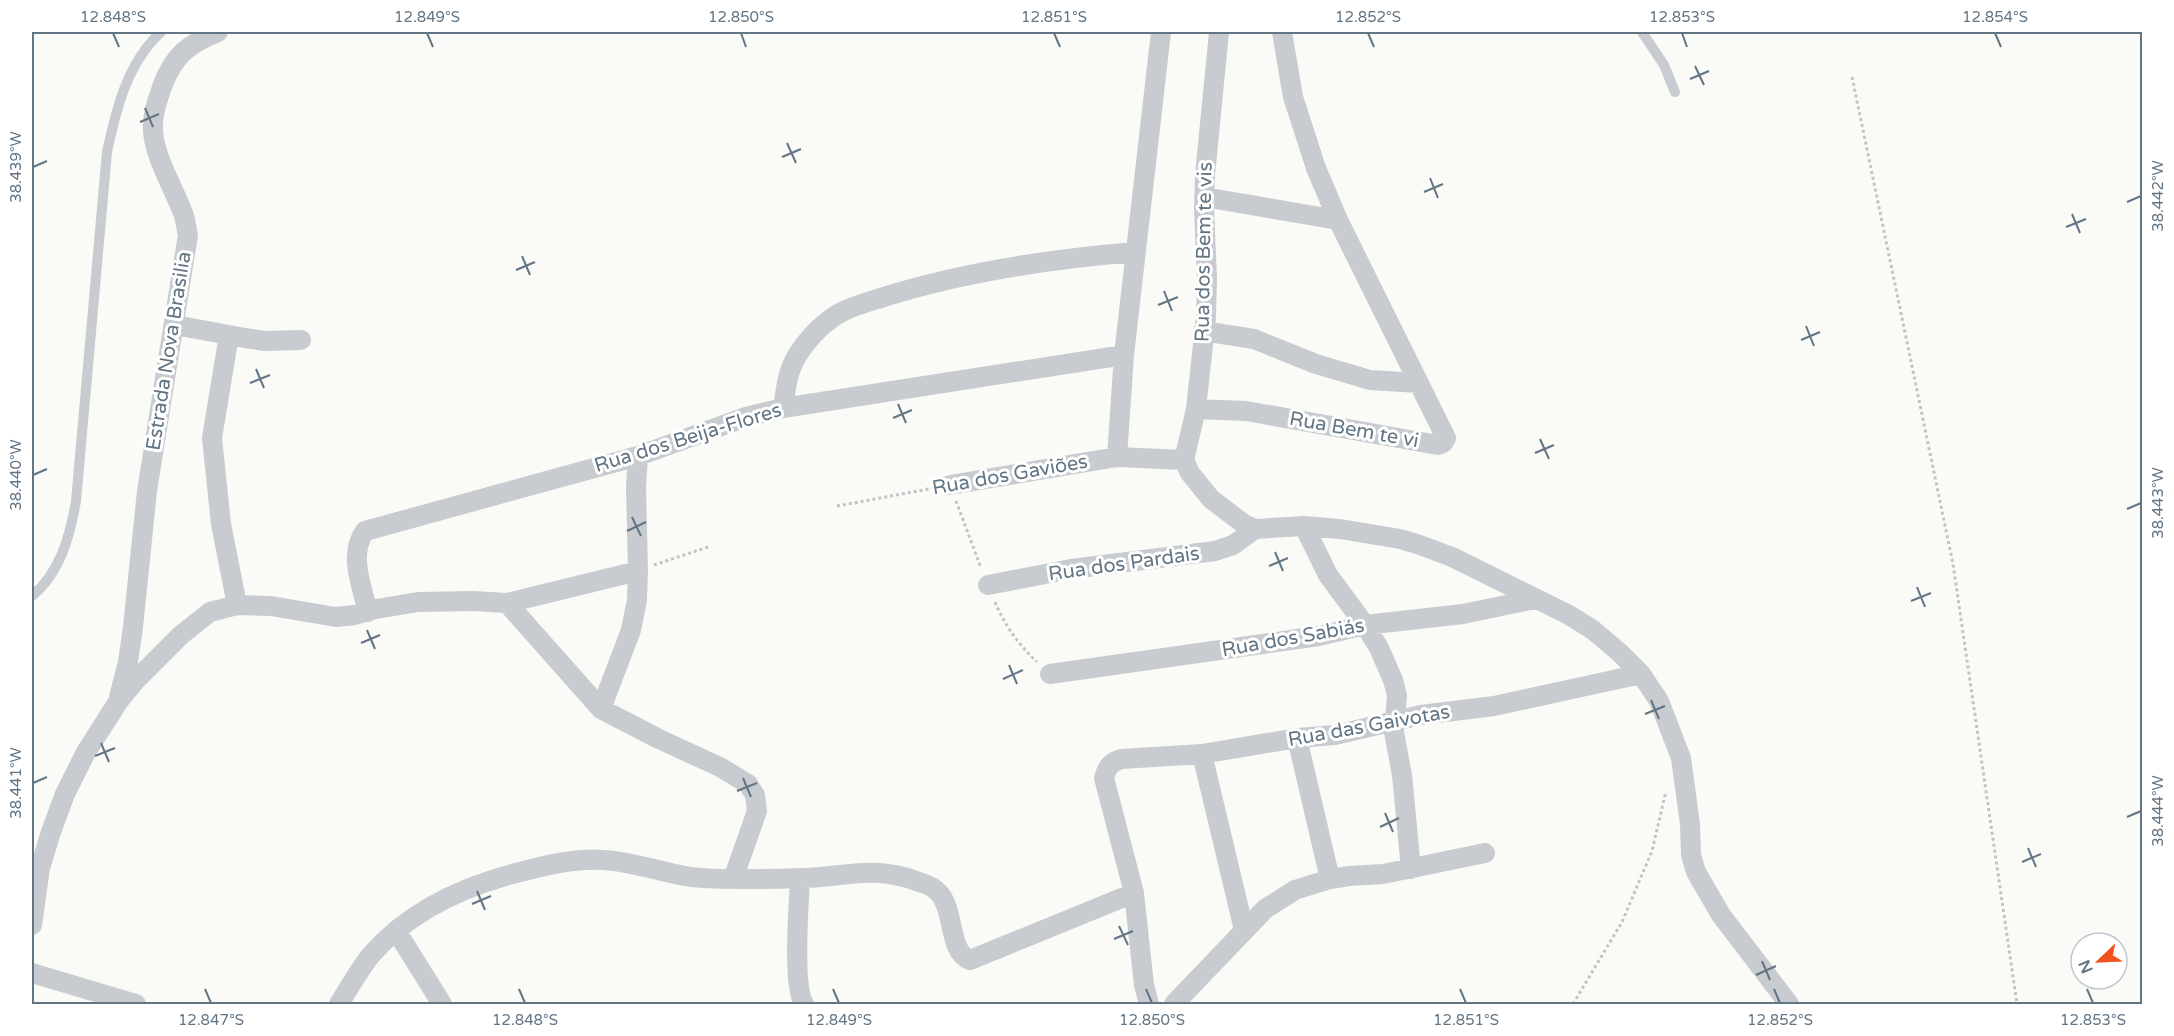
<svg xmlns="http://www.w3.org/2000/svg" width="2174" height="1036" font-family="'Varela Round',sans-serif">
<style>
.lines{fill:none;stroke-linecap:round;stroke-linejoin:round}
.path{stroke:#c1c4c6;stroke-width:3;stroke-dasharray:3 3;stroke-linecap:butt}
.service{stroke:#c8ccd0;stroke-width:10}
.minor{stroke:#c8ccd0;stroke-width:20}
.ticks{fill:none;stroke:#627585;stroke-width:2}
.labels{text-anchor:middle;dominant-baseline:central;stroke-width:6;stroke-linejoin:round;paint-order:stroke}
.street-label{font-size:20px;fill:#627585;stroke:#fff}
.neatline{fill:none;stroke:#627585;stroke-width:2}
.ticks-label{font-size:15px;text-anchor:middle;fill:#627585}
</style>
<rect width="100%" height="100%" fill="#fafaf7"/>
<g class="lines">
<path class="path" d="M 1852,77 L 1953,564 L 2017,1004
M 956,501 L 981,568
M 837,506 L 934,488
M 654,565 L 711,546
M 995,602 C 1005,626 1019,645 1037,662
M 1573,1004 L 1622,922 L 1652,851 L 1666,791"/>
<path class="service" d="M 1642,32 L 1664,65 L 1675,92
M 32,596 C 60,573 70,536 76,501 L 107,152 C 116,110 127,63 161,32"/>
<path class="minor" d="M 1219,32 L 1205,175 L 1204,209 L 1207,277 L 1206,317 L 1196,409 L 1184,460 L 1190,473 L 1211,499 L 1244,524 L 1255,529 L 1304,526 L 1340,529 L 1400,539 L 1420,545 L 1452,557 L 1569,615 L 1593,630 L 1620,653 L 1641,674 L 1659,701 L 1681,758 L 1690,824 L 1691,855 L 1696,872 L 1721,915 L 1789,1004
M 1204,197 L 1338,220
M 175,325 L 245,338 L 265,341 L 301,340
M 1203,331 L 1254,339 L 1316,364 L 1370,380 L 1419,383
M 229,335 L 212,438 L 221,524 L 237,605
M 783,408 C 785,396 786,383 790,371 C 796,352 815,330 832,318 C 847,307 869,302 887,296 C 967,271 1051,259 1135,252
M 1196,409 L 1246,411 L 1438,445 L 1443,443 L 1446,438 L 1338,220 L 1316,168 L 1293,97 L 1282,32
M 1117,457 L 1124,355 L 1161,32
M 950,485 L 1117,457 L 1184,460
M 1304,526 L 1328,575 L 1365,625 L 1379,648 L 1393,680 L 1397,695 L 1394,732 L 1402,775 L 1411,869
M 988,585 L 1071,569 L 1215,551 L 1233,545 L 1255,529
M 507,603 L 601,709 L 659,739 L 720,767 L 748,784 L 755,795 L 757,811 L 733,879
M 368,612 C 362,586 348,555 365,531 L 638,456 L 746,417 L 783,408 L 1124,355
M 1050,674 L 1319,636 L 1365,625 L 1463,614 L 1535,599
M 119,697 L 128,662 L 133,627 L 147,491 L 188,235 C 186,228 186,220 183,213 C 174,189 153,154 153,129 C 152,114 158,99 163,84 C 175,54 189,44 218,32
M 601,709 L 631,630 L 637,600 L 638,571 L 636,487 L 638,456
M 1297,738 L 1330,879
M 1202,754 L 1244,930
M 800,878 C 799,904 792,985 804,1004
M 32,925 L 40,868 L 51,832 L 65,794 L 86,752 L 118,702 L 136,680 L 181,635 L 210,612 L 237,605 L 271,606 L 336,617 L 355,615 L 376,609 L 418,602 L 473,601 L 507,603 L 638,571
M 397,932 L 442,1004
M 32,973 L 136,1004
M 339,1004 C 349,988 359,970 371,955 C 411,909 466,885 524,871 C 550,864 577,858 604,860 C 632,862 658,871 685,876 C 702,879 721,879 739,879 C 766,879 794,879 821,877 C 858,873 883,868 919,882 C 926,884 934,887 939,893 C 955,910 948,952 970,960 L 1134,893
M 1149,1004 L 1144,985 L 1134,893 L 1104,778 C 1107,767 1110,763 1121,759 L 1202,754 L 1297,738 L 1335,735 L 1421,715 L 1494,706 L 1641,674
M 1174,1004 L 1265,909 L 1295,890 L 1330,879 L 1349,876 L 1383,874 L 1485,853"/>
</g>
<path class="ticks" d="M 113,33 L 119,47M 427,33 L 433,47M 741,33 L 746,47M 1054,33 L 1060,47M 1368,33 L 1374,47M 1682,33 L 1687,47M 1995,33 L 2001,47M 1695,66 L 1704,85M 1690,79 L 1709,71M 145,108 L 153,127M 140,122 L 159,114M 787,143 L 796,163M 782,157 L 801,149M 33,167 L 47,161M 1430,178 L 1438,198M 1424,192 L 1443,184M 2127,202 L 2141,196M 2072,214 L 2080,233M 2066,227 L 2086,219M 522,256 L 530,275M 516,270 L 535,262M 1164,291 L 1172,311M 1158,305 L 1178,297M 1806,326 L 1814,346M 1801,340 L 1820,332M 256,369 L 264,388M 250,383 L 270,375M 898,404 L 906,423M 893,418 L 912,410M 1540,439 L 1549,459M 1535,453 L 1554,445M 33,475 L 47,469M 2127,509 L 2141,503M 632,517 L 641,536M 627,531 L 646,522M 1275,552 L 1283,571M 1269,566 L 1288,558M 1917,587 L 1925,607M 1911,601 L 1931,593M 367,630 L 375,649M 361,643 L 380,635M 1009,665 L 1017,684M 1003,679 L 1023,670M 1651,700 L 1659,719M 1645,714 L 1665,706M 101,743 L 109,762M 95,756 L 115,748M 743,778 L 751,797M 33,783 L 47,777M 737,791 L 757,783M 1385,813 L 1393,832M 2127,817 L 2141,811M 1380,827 L 1399,818M 2028,848 L 2036,867M 2022,862 L 2041,854M 477,891 L 485,910M 472,904 L 491,896M 1119,926 L 1128,945M 1114,939 L 1133,931M 1762,961 L 1770,980M 1756,975 L 1776,966M 205,989 L 211,1003M 519,989 L 525,1003M 833,989 L 839,1003M 1146,989 L 1152,1003M 1460,989 L 1466,1003M 1774,989 L 1780,1003M 2087,989 L 2093,1003"/>
<g class="labels">
<g class="street-label">
<text transform="translate(1204 252) rotate(-89)">Rua dos Bem te vis</text>
<text transform="translate(169 351) rotate(-81)">Estrada Nova Brasilia</text>
<text transform="translate(1354 430) rotate(10)">Rua Bem te vi</text>
<text transform="translate(688 438) rotate(-17)">Rua dos Beija-Flores</text>
<text transform="translate(1010 475) rotate(-10)">Rua dos Gaviões</text>
<text transform="translate(1124 564) rotate(-8)">Rua dos Pardais</text>
<text transform="translate(1293 638) rotate(-10)">Rua dos Sabiás</text>
<text transform="translate(1369 726) rotate(-10)">Rua das Gaivotas</text>
</g>
</g>
<rect width="2174" height="1036" fill="none" stroke="#ffffff" stroke-width="66"/>
<g transform="translate(2099 961) rotate(247)"><circle r="28" fill="#ffffff" stroke="#c0c8ce" stroke-width="1.5"/>
<path d="M0-4.5L10 22L0 15L-10 22Z" fill="#f4521d"/>
<text y="-9" font-size="16" font-weight="bold" text-anchor="middle" fill="#627585">N</text>
</g>
<rect x="33" y="33" width="2108" height="970" class="neatline"/>
<g class="ticks-label">
<text x="113" y="22">12.848°S</text>
<text x="427" y="22">12.849°S</text>
<text x="741" y="22">12.850°S</text>
<text x="1054" y="22">12.851°S</text>
<text x="1368" y="22">12.852°S</text>
<text x="1682" y="22">12.853°S</text>
<text x="1995" y="22">12.854°S</text>
<text transform="translate(16 167) rotate(-90)" y="5">38.439°W</text>
<text transform="translate(2158 196) rotate(-90)" y="5">38.442°W</text>
<text transform="translate(16 475) rotate(-90)" y="5">38.440°W</text>
<text transform="translate(2158 503) rotate(-90)" y="5">38.443°W</text>
<text transform="translate(16 783) rotate(-90)" y="5">38.441°W</text>
<text transform="translate(2158 811) rotate(-90)" y="5">38.444°W</text>
<text x="211" y="1025">12.847°S</text>
<text x="525" y="1025">12.848°S</text>
<text x="839" y="1025">12.849°S</text>
<text x="1152" y="1025">12.850°S</text>
<text x="1466" y="1025">12.851°S</text>
<text x="1780" y="1025">12.852°S</text>
<text x="2093" y="1025">12.853°S</text>
</g>
</svg>
